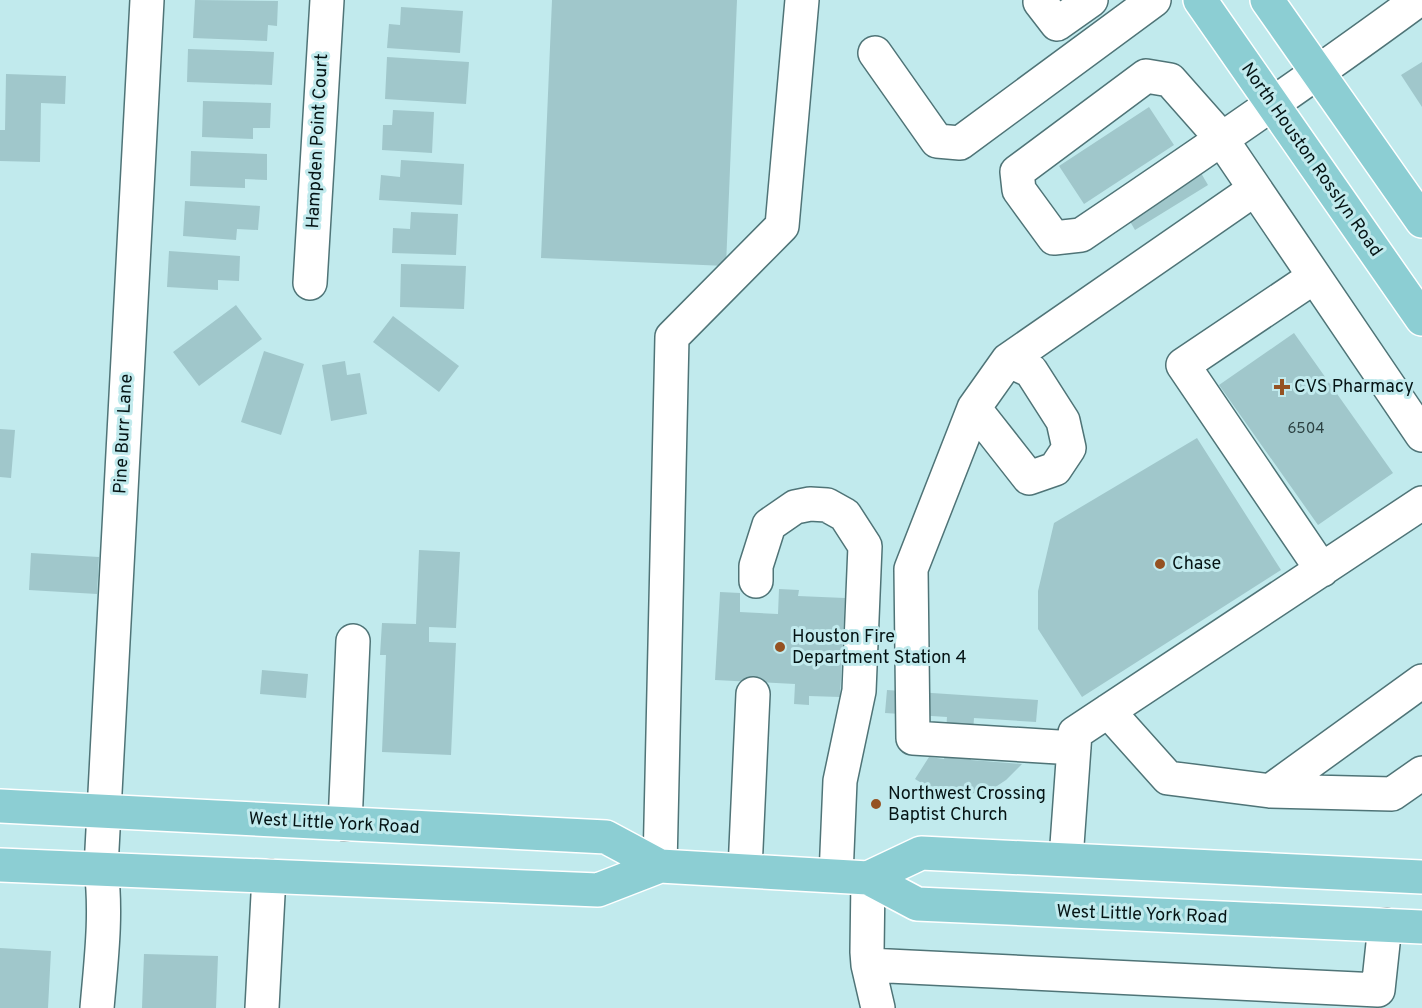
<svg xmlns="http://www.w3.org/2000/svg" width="1422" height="1008" font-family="Overpass,sans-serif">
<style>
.building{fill:#a0c7cb}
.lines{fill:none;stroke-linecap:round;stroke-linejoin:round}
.minor-casing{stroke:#4f7477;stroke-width:36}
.major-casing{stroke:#fff;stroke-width:36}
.minor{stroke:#fff;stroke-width:33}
.major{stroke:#8cced3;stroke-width:33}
.poi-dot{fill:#955222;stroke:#c1eaed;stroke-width:2}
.labels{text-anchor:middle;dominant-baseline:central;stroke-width:6;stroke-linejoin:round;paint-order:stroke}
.number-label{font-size:15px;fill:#2c4142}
.street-label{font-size:18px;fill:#051415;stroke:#c1eaed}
.poi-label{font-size:18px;fill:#051415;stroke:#c1eaed;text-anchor:start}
</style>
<rect width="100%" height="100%" fill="#c1eaed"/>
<path class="building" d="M 195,0 L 278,1 L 277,26 L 268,25 L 267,41 L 193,38 Z
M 552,0 L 737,0 L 726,266 L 541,258 Z
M 401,7 L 463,11 L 460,53 L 387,48 L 389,24 L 400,25 Z
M 188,49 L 274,52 L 272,85 L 187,82 Z
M 387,57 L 469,62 L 466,104 L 385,99 Z
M 1422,62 L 1422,107 L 1401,75 Z
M 6,74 L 66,76 L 65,104 L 41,103 L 40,162 L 0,161 L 0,130 L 5,130 Z
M 203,101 L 271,103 L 270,128 L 253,128 L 253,139 L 202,137 Z
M 1149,107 L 1174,145 L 1084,204 L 1059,166 Z
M 393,110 L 434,112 L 432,153 L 382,150 L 383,125 L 392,125 Z
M 191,151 L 267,154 L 267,180 L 245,179 L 245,188 L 190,186 Z
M 401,160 L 464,164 L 462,205 L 379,200 L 381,175 L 400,177 Z
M 1201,173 L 1208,185 L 1135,230 L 1128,218 Z
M 185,201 L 260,206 L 258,230 L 237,229 L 236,240 L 183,236 Z
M 411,212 L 458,214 L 456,255 L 392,253 L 393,228 L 410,229 Z
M 169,251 L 240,256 L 239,281 L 218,280 L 218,290 L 167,287 Z
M 401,264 L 466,266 L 464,309 L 400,307 Z
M 236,305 L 262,339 L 199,386 L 173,352 Z
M 393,316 L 459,366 L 439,392 L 373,342 Z
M 1294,333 L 1393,473 L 1318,525 L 1219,385 Z
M 264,351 L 304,364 L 281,435 L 241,422 Z
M 345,361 L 347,375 L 360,373 L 367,414 L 331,421 L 322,365 Z
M 0,429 L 15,430 L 11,478 L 0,477 Z
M 1197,438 L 1281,570 L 1082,697 L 1038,629 L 1038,591 L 1054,523 Z
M 419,550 L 460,552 L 456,628 L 429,627 L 429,642 L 456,643 L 451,755 L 382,752 L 386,655 L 380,655 L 382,623 L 416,624 Z
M 31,553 L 99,557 L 97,594 L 29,590 Z
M 779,589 L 799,590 L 798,596 L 845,598 L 840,697 L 809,696 L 809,705 L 794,704 L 795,684 L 715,680 L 720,592 L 740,593 L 740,612 L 778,614 Z
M 262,670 L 308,674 L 306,698 L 260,694 Z
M 887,690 L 1038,700 L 1036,722 L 974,718 L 971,760 L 1022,764 L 1006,780 L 994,788 L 979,793 L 949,794 L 928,787 L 915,779 L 929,757 L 944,759 L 947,717 L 885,713 Z
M 0,948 L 51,951 L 48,1008 L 0,1008 Z
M 144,954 L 218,956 L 216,1008 L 142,1008 Z"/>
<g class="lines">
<g class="minor-casing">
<path id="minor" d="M 1418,0 C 1308,81 1195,158 1081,235 L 1054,238 L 1019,190 L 1017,172 L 1146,76 L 1170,80 L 1216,132 L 1222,140 L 1422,435
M 1040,2 L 1057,24 L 1091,0
M 875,53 L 937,141 L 960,143 L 1154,0
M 1314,277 L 1183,365 L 1322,570
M 310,283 L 327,0
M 1008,360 L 1031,371 L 1063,421 L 1069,448 L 1055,469 L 1029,478 L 974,408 L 1008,360 L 1255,189
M 974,408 L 911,569 L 913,738 L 1074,748
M 756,581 L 756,566 L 769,525 L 795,507 L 810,504 L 827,505 L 845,515 L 865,546 L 859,691 L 840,781 L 836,876
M 1108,711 L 1168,778 L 1270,791 L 1392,794 L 1422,773
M 1270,791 L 1422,681
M 345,824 L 353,641
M 1066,859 L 1075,733 L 1422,503
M 660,866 L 672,337 L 782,226 L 802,0
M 745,870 L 753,694
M 868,878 L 867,952 L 868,965 L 878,1008
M 868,965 L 1378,990 L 1385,925
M 97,1008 C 101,961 107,915 101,868 L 147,0
M 262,1008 L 269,876"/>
</g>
<g class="major-casing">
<path id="major" d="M 1200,0 L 1422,319
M 1267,0 L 1422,221
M 0,806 L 606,837 L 660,866
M 0,865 L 598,890 L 660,866 L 868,878 L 917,904 L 1422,927
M 868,878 L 921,853 L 1422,877"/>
</g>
<use href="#minor" class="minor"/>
<use href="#major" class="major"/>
</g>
<g class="poi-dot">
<path d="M1279 378h6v6h6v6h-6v6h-6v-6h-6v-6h6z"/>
<circle cx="1160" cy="564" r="6"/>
<circle cx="780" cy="647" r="6"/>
<circle cx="876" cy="804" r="6"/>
</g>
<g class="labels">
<g class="number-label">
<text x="1306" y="429">6504</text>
</g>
<g class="street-label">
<text transform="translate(318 141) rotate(-87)">Hampden Point Court</text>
<text transform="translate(1311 160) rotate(55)">North Houston Rosslyn Road</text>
<text transform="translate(124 434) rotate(-87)">Pine Burr Lane</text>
<text transform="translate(334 824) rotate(3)">West Little York Road</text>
<text transform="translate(1142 915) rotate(2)">West Little York Road</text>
</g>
<g class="poi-label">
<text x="1294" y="387">CVS Pharmacy</text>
<text x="1172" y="564">Chase</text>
<text x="792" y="637">Houston Fire<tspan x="792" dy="21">Department Station 4</tspan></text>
<text x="888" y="794">Northwest Crossing<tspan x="888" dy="21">Baptist Church</tspan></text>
</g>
</g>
</svg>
